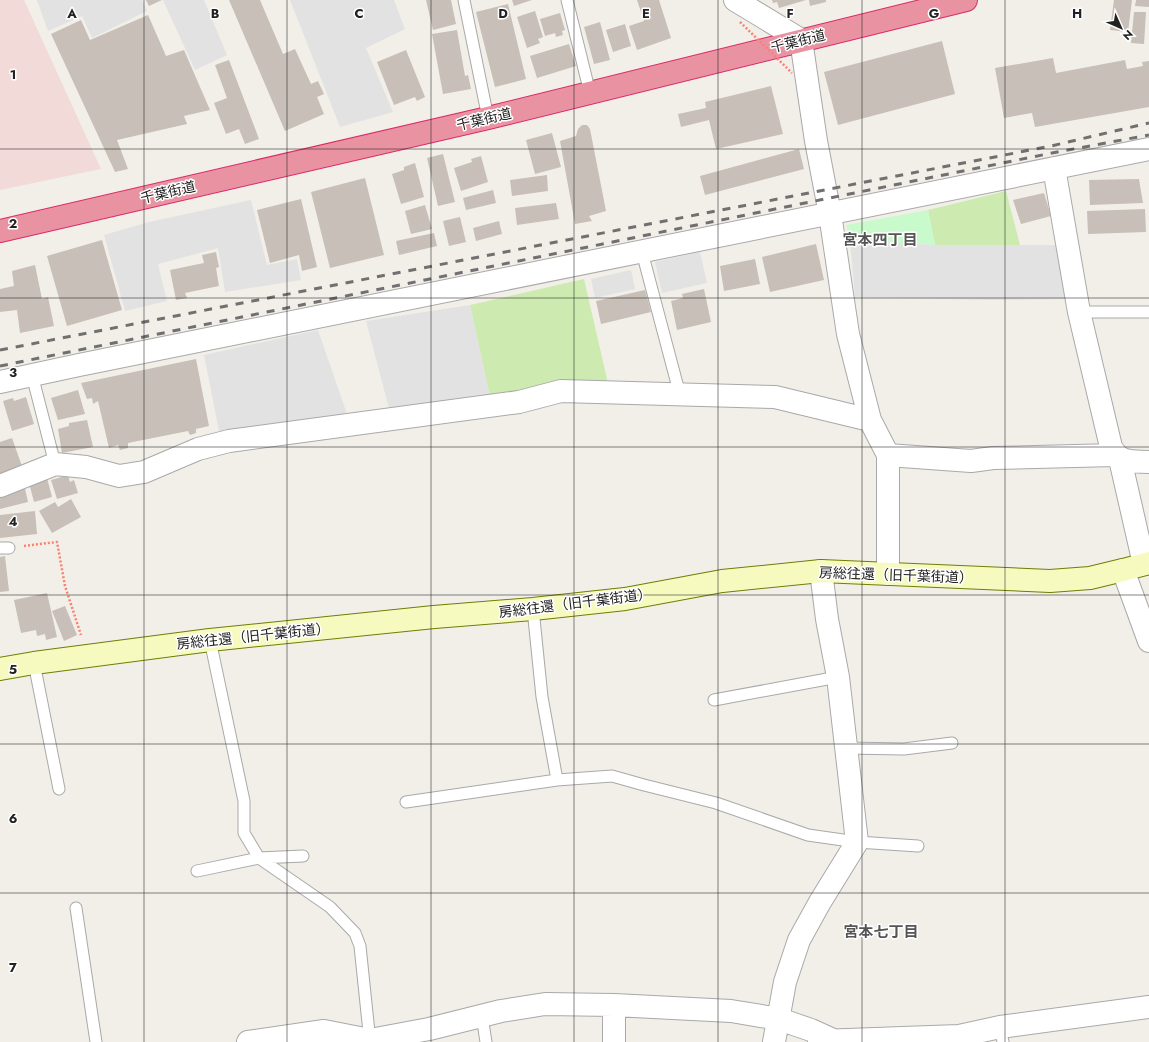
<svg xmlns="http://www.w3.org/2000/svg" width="1149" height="1042" font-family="Jost,'Noto Sans JP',sans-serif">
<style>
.commercial{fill:#f2dad9}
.grass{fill:#cdebb0}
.park{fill:#c8facc}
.parking{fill:#e2e2e2}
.building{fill:#c7bfb8}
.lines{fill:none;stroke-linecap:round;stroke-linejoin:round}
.lane-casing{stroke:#a9a9a9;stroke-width:13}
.street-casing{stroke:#a9a9a9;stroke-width:24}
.secondary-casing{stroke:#707d05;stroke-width:24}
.highway-casing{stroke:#dc2a67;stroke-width:24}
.path{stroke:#fa8072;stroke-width:2.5;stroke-dasharray:2 2;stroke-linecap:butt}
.lane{stroke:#fff;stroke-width:11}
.street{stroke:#fff;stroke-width:22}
.secondary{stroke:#f7fabf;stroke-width:22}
.highway{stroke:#e892a2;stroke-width:22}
.rail{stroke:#707070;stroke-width:3;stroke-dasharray:8 8;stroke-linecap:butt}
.path-bridge{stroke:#fa8072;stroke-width:2.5;stroke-dasharray:2 2;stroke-linecap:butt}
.grid{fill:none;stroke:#222;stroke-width:1;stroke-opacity:0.55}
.labels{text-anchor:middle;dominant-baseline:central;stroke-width:3;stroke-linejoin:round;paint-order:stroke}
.street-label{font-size:14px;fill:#222;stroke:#fff}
.neighbourhood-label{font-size:15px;font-weight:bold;fill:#555;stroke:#fff}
.grid-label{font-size:13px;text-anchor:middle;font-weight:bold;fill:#222;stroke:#fff;stroke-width:3;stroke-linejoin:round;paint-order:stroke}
</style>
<rect width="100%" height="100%" fill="#f2efe9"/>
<path class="commercial" d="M 0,0 L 24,0 L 101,169 L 0,190 Z"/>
<path class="grass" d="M 1006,191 L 1020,245 L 935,245 L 928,210 Z
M 584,279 L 608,383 L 490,398 L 470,305 Z"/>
<path class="park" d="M 928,210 L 935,245 L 850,240 L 846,225 Z"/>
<path class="parking" d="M 37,0 L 142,0 L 147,11 L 92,38 L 82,16 L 48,31 Z
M 163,0 L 204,0 L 227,55 L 195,70 Z
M 290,0 L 394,0 L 405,29 L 366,48 L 393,112 L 340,127 Z
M 251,200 L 267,265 L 297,259 L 301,280 L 225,292 L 218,248 L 158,264 L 167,301 L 125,311 L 104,235 L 149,222 Z
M 850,240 L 935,245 L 1059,245 L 1069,299 L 988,300 L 855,297 Z
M 700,252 L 707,283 L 662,293 L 655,262 Z
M 631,270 L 635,289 L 595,298 L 591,279 Z
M 470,305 L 490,398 L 390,412 L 366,321 Z
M 318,330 L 348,417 L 219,431 L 204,355 Z"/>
<path class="building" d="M 146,0 L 162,0 L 149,6 Z
M 229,0 L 260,0 L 283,54 L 295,49 L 311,84 L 318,81 L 324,94 L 317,97 L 324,114 L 285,131 Z
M 426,0 L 451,0 L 456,24 L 433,30 Z
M 512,0 L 532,0 L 514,6 Z
M 637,0 L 659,0 L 671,38 L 637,50 L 629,26 L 644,21 Z
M 772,0 L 806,0 L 779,8 L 777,2 L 773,3 Z
M 809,0 L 826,0 L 826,2 L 810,6 Z
M 1114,0 L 1132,0 L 1128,32 L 1110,30 Z
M 1136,0 L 1149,0 L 1149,7 L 1135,6 Z
M 508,4 L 526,79 L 495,87 L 476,12 Z
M 535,11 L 543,37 L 538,39 L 540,43 L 527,48 L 517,17 Z
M 1134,12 L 1146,12 L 1144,44 L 1131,43 Z
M 560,13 L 565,30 L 562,31 L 563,35 L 556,37 L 555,33 L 545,36 L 540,19 Z
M 148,15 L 166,56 L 184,50 L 210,110 L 184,116 L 187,124 L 117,140 L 128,169 L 115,172 L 51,34 L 81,20 L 90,40 Z
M 600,22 L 610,60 L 594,64 L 584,27 Z
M 625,24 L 631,46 L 613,52 L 606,30 Z
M 457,30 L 465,76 L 468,75 L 471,89 L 443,94 L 432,34 Z
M 942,41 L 955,94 L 838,125 L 824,72 Z
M 569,44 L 576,66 L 537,78 L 530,56 Z
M 406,50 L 425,97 L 417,101 L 415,97 L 394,105 L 377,62 Z
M 1053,58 L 1056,73 L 1125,60 L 1127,69 L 1143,66 L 1142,62 L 1149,61 L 1149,107 L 1035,127 L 1032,113 L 1004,118 L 995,68 Z
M 229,60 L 259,139 L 245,144 L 239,129 L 226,134 L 214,103 L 227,98 L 215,65 Z
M 771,86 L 783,134 L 716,149 L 709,120 L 681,127 L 678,114 L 706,108 L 705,102 Z
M 582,125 L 587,125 L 590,129 L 606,211 L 589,216 L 592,221 L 575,224 L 560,141 L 576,136 L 578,129 Z
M 552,133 L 561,167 L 535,174 L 526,140 Z
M 799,149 L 804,169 L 705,195 L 700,176 Z
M 443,154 L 455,202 L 438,206 L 427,158 Z
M 481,156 L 488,182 L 461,191 L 454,168 L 472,162 L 471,159 Z
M 415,163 L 424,197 L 401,204 L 392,174 L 404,170 L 404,167 Z
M 547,175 L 548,191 L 512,196 L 510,180 Z
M 365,178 L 384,255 L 330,268 L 311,192 Z
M 1139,179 L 1143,203 L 1090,205 L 1089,180 Z
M 493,190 L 496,203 L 466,210 L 463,198 Z
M 1044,193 L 1051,216 L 1021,224 L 1013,200 Z
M 301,199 L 317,267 L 302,271 L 299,255 L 270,263 L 257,210 Z
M 556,203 L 559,219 L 517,225 L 515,208 Z
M 425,205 L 432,229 L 411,234 L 405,211 Z
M 1145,209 L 1146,232 L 1088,234 L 1087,211 Z
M 460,217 L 466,242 L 449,246 L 443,221 Z
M 499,221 L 502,234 L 476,241 L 473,228 Z
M 434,233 L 437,246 L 399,255 L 396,241 Z
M 102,240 L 122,310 L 67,326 L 47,256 Z
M 816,244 L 824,280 L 770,292 L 762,257 Z
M 216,252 L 219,267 L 216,268 L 219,286 L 185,293 L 187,298 L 176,300 L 170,270 L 204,263 L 202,255 Z
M 755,259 L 760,284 L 724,291 L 720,266 Z
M 35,265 L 42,299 L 48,297 L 54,326 L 20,333 L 17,310 L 0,312 L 0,289 L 14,286 L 12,271 Z
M 704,289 L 711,322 L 677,330 L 671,301 L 683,298 L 682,294 Z
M 645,290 L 651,312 L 601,324 L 596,301 Z
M 196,359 L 209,426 L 196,429 L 196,433 L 190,435 L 188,431 L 128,443 L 128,448 L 120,450 L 118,445 L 109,448 L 98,401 L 93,404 L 92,398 L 87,399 L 81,383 Z
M 78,390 L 85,414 L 58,420 L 51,398 Z
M 26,397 L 34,424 L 12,431 L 3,401 L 13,398 L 14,401 Z
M 87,420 L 93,447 L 62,453 L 58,429 L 69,426 L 69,423 Z
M 12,438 L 23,469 L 0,477 L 0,442 Z
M 68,475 L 70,482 L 74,480 L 78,493 L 57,499 L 51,480 Z
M 47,478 L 52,497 L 34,502 L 29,483 Z
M 24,484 L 28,502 L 0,509 L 0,494 Z
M 71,499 L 81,517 L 52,533 L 39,511 L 55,502 L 58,507 Z
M 35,511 L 37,534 L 0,538 L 0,515 Z
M 5,556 L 9,591 L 0,592 L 0,557 Z
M 47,593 L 57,637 L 46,640 L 45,634 L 37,636 L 36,630 L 21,633 L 14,600 Z
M 65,606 L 77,635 L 64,641 L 52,611 Z"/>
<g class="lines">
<g class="lane-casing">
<path id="lane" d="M 464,0 L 488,118
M 567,0 L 590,93
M 642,252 L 680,395
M 1079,312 L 1149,312
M 32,375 L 55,464
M 0,548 L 9,548
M 533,609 L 542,697 L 557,780
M 210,640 L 244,801 L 244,833 L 259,858 L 330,907 L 355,933 L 360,946 L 370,1042
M 34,663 L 59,789
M 714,700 L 838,677
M 846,748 L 904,749 L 952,743
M 406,802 L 557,780 L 612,776 L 644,785 L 716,803 L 808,835 L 857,842 L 918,846
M 197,871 L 259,858 L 303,856
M 76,908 L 96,1042
M 482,1016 L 486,1042
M 1000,1027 L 1003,1042"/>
</g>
<g class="street-casing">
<path id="street" d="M 735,0 L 801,40 L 816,141 L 830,214 L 848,334 L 870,420 L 888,455 L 888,574
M 1054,168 L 1079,312 L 1111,447 C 1120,464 1132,461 1149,462
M 0,382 L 79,365 L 1149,149
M 888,455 L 971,461 L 993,458 L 1115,455
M 1120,459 L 1144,564
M 0,486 L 55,464 L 86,467 L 119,476 L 144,472 L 198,449 L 229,441 L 519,402 L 561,391 L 775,397 L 870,420
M 1123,570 L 1149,641
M 614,1005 L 614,1042
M 819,1041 L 959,1036 L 1000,1027 L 1149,1007
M 248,1042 L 324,1031 L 370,1040 L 429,1029 L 501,1011 L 545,1004 L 614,1005 L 731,1011 L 779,1019 L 811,1030 L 833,1040
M 774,1042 L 785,982 L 799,940 L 820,902 L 857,842 L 838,677 L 827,619 L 821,571"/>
</g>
<g class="secondary-casing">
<path id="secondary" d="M 0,669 L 34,663 L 210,640 L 434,617 L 533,609 L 625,599 L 722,581 L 821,571 L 1050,581 L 1090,578 L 1123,570 L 1149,563"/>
</g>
<g class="highway-casing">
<path id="highway" d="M 0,231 L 488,118 L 966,0"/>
</g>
<path class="path" d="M 24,546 L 57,542 L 65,586 L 81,635"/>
<use href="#lane" class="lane"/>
<use href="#street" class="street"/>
<use href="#secondary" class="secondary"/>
<use href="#highway" class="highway"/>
<path class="rail" d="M 0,350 L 1051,146 L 1149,123
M 0,366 L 1052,153 L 1149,135"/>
<path class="path-bridge" d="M 740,22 L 792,73"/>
</g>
<path class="grid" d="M 144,0 L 144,1042M 287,0 L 287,1042M 431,0 L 431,1042M 574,0 L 574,1042M 718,0 L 718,1042M 862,0 L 862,1042M 1005,0 L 1005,1042M 0,149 L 1149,149M 0,298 L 1149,298M 0,447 L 1149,447M 0,595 L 1149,595M 0,744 L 1149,744M 0,893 L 1149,893"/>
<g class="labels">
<g class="street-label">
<text transform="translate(798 41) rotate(-14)">千葉街道</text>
<text transform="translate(484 119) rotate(-13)">千葉街道</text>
<text transform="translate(168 192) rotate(-13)">千葉街道</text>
<text transform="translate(896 575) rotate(2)">房総往還（旧千葉街道）</text>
<text transform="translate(575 603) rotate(-7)">房総往還（旧千葉街道）</text>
<text transform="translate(253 636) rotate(-6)">房総往還（旧千葉街道）</text>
</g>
<g class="neighbourhood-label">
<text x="880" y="240">宮本四丁目</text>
<text x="881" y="932">宮本七丁目</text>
</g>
</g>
<g class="grid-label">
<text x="72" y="18">A</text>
<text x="215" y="18">B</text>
<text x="359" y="18">C</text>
<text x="503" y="18">D</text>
<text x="646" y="18">E</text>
<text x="790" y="18">F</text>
<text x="934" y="18">G</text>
<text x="1077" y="18">H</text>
<text x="13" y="79">1</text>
<text x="13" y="228">2</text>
<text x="13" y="377">3</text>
<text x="13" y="526">4</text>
<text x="13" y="674">5</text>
<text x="13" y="823">6</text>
<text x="13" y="972">7</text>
</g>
<g transform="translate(1121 28) rotate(135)" stroke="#ffffff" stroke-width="3" paint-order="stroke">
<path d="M0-3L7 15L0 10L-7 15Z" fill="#222222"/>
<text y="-6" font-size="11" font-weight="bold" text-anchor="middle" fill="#222222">N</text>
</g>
</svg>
